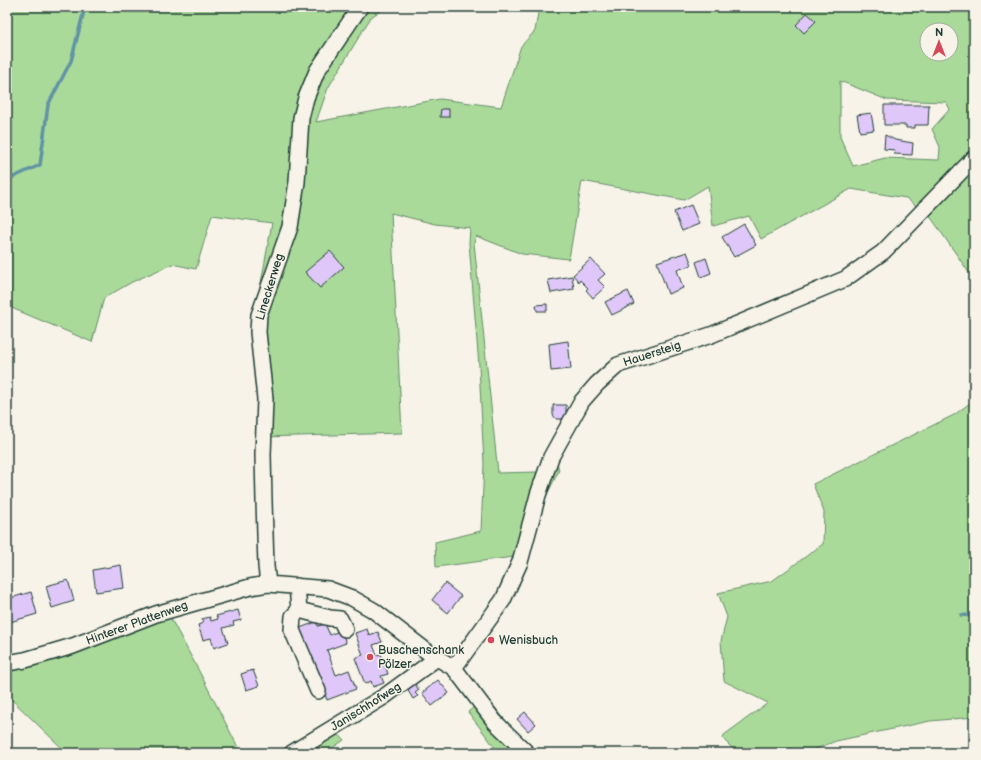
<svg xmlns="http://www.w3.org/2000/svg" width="981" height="760" font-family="'Balsamiq Sans',sans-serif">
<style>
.green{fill:#aada9a;stroke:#648c67;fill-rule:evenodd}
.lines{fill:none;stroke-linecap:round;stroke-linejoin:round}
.stream{stroke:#6193a4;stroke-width:3.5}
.building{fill:#dfc8f9;stroke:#1f3d34}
.minor-casing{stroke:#1f3d34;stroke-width:18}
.minor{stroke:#f7f3e8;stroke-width:15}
.poi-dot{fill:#d1495b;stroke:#f7f3e8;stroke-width:1.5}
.labels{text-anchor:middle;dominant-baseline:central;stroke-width:3;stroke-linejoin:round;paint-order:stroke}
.street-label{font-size:12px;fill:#1f3d34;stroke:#f7f3e8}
.poi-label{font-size:12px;fill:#1f3d34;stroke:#f7f3e8;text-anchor:start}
</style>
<rect width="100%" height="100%" fill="#f7f3e8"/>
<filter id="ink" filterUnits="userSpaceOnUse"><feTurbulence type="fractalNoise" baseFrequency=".025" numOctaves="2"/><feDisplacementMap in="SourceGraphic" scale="8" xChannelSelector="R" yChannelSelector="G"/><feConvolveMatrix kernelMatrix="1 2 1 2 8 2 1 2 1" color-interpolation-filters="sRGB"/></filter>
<g filter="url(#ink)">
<path class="green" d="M 7,7 L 386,7 L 371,17 L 328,88 L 316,122 L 440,99 L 501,107 L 521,46 L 535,31 L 539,7 L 974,7 L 974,280 L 932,219 L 906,198 L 851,189 L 761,239 L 749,216 L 713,226 L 708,186 L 684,200 L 582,181 L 569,259 L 522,254 L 476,236 L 474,243 L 498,473 L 537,472 L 551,440 L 559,470 L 543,503 L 529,555 L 436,567 L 435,542 L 481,531 L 484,464 L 479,366 L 469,243 L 470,228 L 435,224 L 391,213 L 402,433 L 263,437 L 252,332 L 272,223 L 212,215 L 196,269 L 172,264 L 132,282 L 104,298 L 92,342 L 7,306 ZM 927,30 L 951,30 L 951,54 L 927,54 ZM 840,81 L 887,100 L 946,102 L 950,109 L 932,129 L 940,147 L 939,160 L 885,158 L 853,166 L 840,137 Z
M 974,400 L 974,717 L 930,721 L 836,741 L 805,753 L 737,753 L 723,739 L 724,735 L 768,703 L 724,681 L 721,641 L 727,617 L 718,593 L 772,581 L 823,544 L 824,512 L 813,484 L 954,415 Z
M 170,617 L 200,673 L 241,753 L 67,753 L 7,695 L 7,669 L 144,627 Z
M 471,678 L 510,726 L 538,753 L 499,753 L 468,712 L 474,707 Z
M 333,728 L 344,740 L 325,753 L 290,753 Z"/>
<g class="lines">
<path class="stream" d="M 7,180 L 40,165 L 48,105 L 71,61 L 85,7
M 961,615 L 974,616"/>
</g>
<path class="building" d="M 807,13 L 816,21 L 804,33 L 796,25 Z
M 884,105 L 929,105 L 928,125 L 915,125 L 915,128 L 906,128 L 906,125 L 884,125 Z
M 441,109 L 449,109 L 449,117 L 440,117 Z
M 871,113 L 874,130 L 860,132 L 857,115 Z
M 885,135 L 895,140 L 913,143 L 912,155 L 894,154 L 895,150 L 884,149 Z
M 691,205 L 699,224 L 682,231 L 674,212 Z
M 744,224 L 756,245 L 734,257 L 722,237 Z
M 330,251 L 344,267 L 320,288 L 305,272 Z
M 687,252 L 692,265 L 677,270 L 683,288 L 668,294 L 657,262 Z
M 706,258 L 711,273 L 701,277 L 696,262 Z
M 591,259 L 605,274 L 598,280 L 605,287 L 593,298 L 586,290 L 588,288 L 580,280 L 579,282 L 573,275 Z
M 572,276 L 574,289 L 551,293 L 548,280 Z
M 628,291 L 634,304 L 612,315 L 605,302 Z
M 547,304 L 547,311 L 537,311 L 536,305 Z
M 568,341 L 571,369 L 551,371 L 549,344 Z
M 553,405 L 566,405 L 566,413 L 563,419 L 556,419 L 553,415 Z
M 121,565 L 124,588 L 96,592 L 93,570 Z
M 68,580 L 74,601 L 52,608 L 46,586 Z
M 445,583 L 461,596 L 448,613 L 432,600 Z
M 31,592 L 37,614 L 10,622 L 7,613 L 7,599 Z
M 238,610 L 241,620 L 233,622 L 234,625 L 223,628 L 228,643 L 214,648 L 211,638 L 203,640 L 198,625 L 203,623 L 202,619 L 210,617 L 211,621 L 218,619 L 216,616 Z
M 316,622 L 318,626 L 325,624 L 330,635 L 341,630 L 346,643 L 327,650 L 336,675 L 349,670 L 356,689 L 327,700 L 300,628 Z
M 367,629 L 369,635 L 378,632 L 382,642 L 373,645 L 377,655 L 381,654 L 388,674 L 381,676 L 384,683 L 373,687 L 371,681 L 365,684 L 355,658 L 363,655 L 355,633 Z
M 253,670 L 259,686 L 246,690 L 241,674 Z
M 438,680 L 449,693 L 432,706 L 422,693 Z
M 415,684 L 419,690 L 415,693 L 418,696 L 413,699 L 407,689 Z
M 525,712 L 536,724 L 528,731 L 517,719 Z"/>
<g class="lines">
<g class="minor-casing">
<path id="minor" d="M 268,584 L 266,566 L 264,501 L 263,455 L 265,399 L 258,332 L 259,315 L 290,227 L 297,182 L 301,118 L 306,98 L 317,71 L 360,7
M 297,586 L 299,610 L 293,616 L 292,630 L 318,691
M 299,610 L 330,618 L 340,619 L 345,629
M 7,663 L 25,660 L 73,646 L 156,614 L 250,587 L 268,584 L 328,589 L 352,598 L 373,610 L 429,653 L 454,668 L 495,722 L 527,753
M 454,668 L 503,600 L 520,562 L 538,495 L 551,457 L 582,401 L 597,384 L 618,365 L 711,335 L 845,279 L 883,252 L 974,158
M 292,753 L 385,696 L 437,658"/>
</g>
<use href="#minor" class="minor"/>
</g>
</g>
<g class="poi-dot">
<circle cx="491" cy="640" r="4"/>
<circle cx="370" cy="657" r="4"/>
</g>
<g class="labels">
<g class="street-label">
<text transform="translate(270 287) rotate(-73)">Lineckerweg</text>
<text transform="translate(652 354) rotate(-18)">Hauersteig</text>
<text transform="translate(137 623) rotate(-20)">Hinterer Plattenweg</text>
<text transform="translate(366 707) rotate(-32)">Janischhofweg</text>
</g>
<g class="poi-label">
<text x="499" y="640">Wenisbuch</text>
<text x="378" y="650">Buschenschank<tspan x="378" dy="14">Pölzer</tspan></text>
</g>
</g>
<rect width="981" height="760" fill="none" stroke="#f7f3e8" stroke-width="24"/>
<rect x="12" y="12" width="957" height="736" fill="none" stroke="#1f3d34" stroke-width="1.5" filter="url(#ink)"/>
<g transform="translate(939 42)"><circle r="19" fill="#f7f3e8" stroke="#a1aaa0"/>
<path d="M0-3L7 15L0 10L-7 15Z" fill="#d1495b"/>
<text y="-6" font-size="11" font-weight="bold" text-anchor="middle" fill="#1f3d34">N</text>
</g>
</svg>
